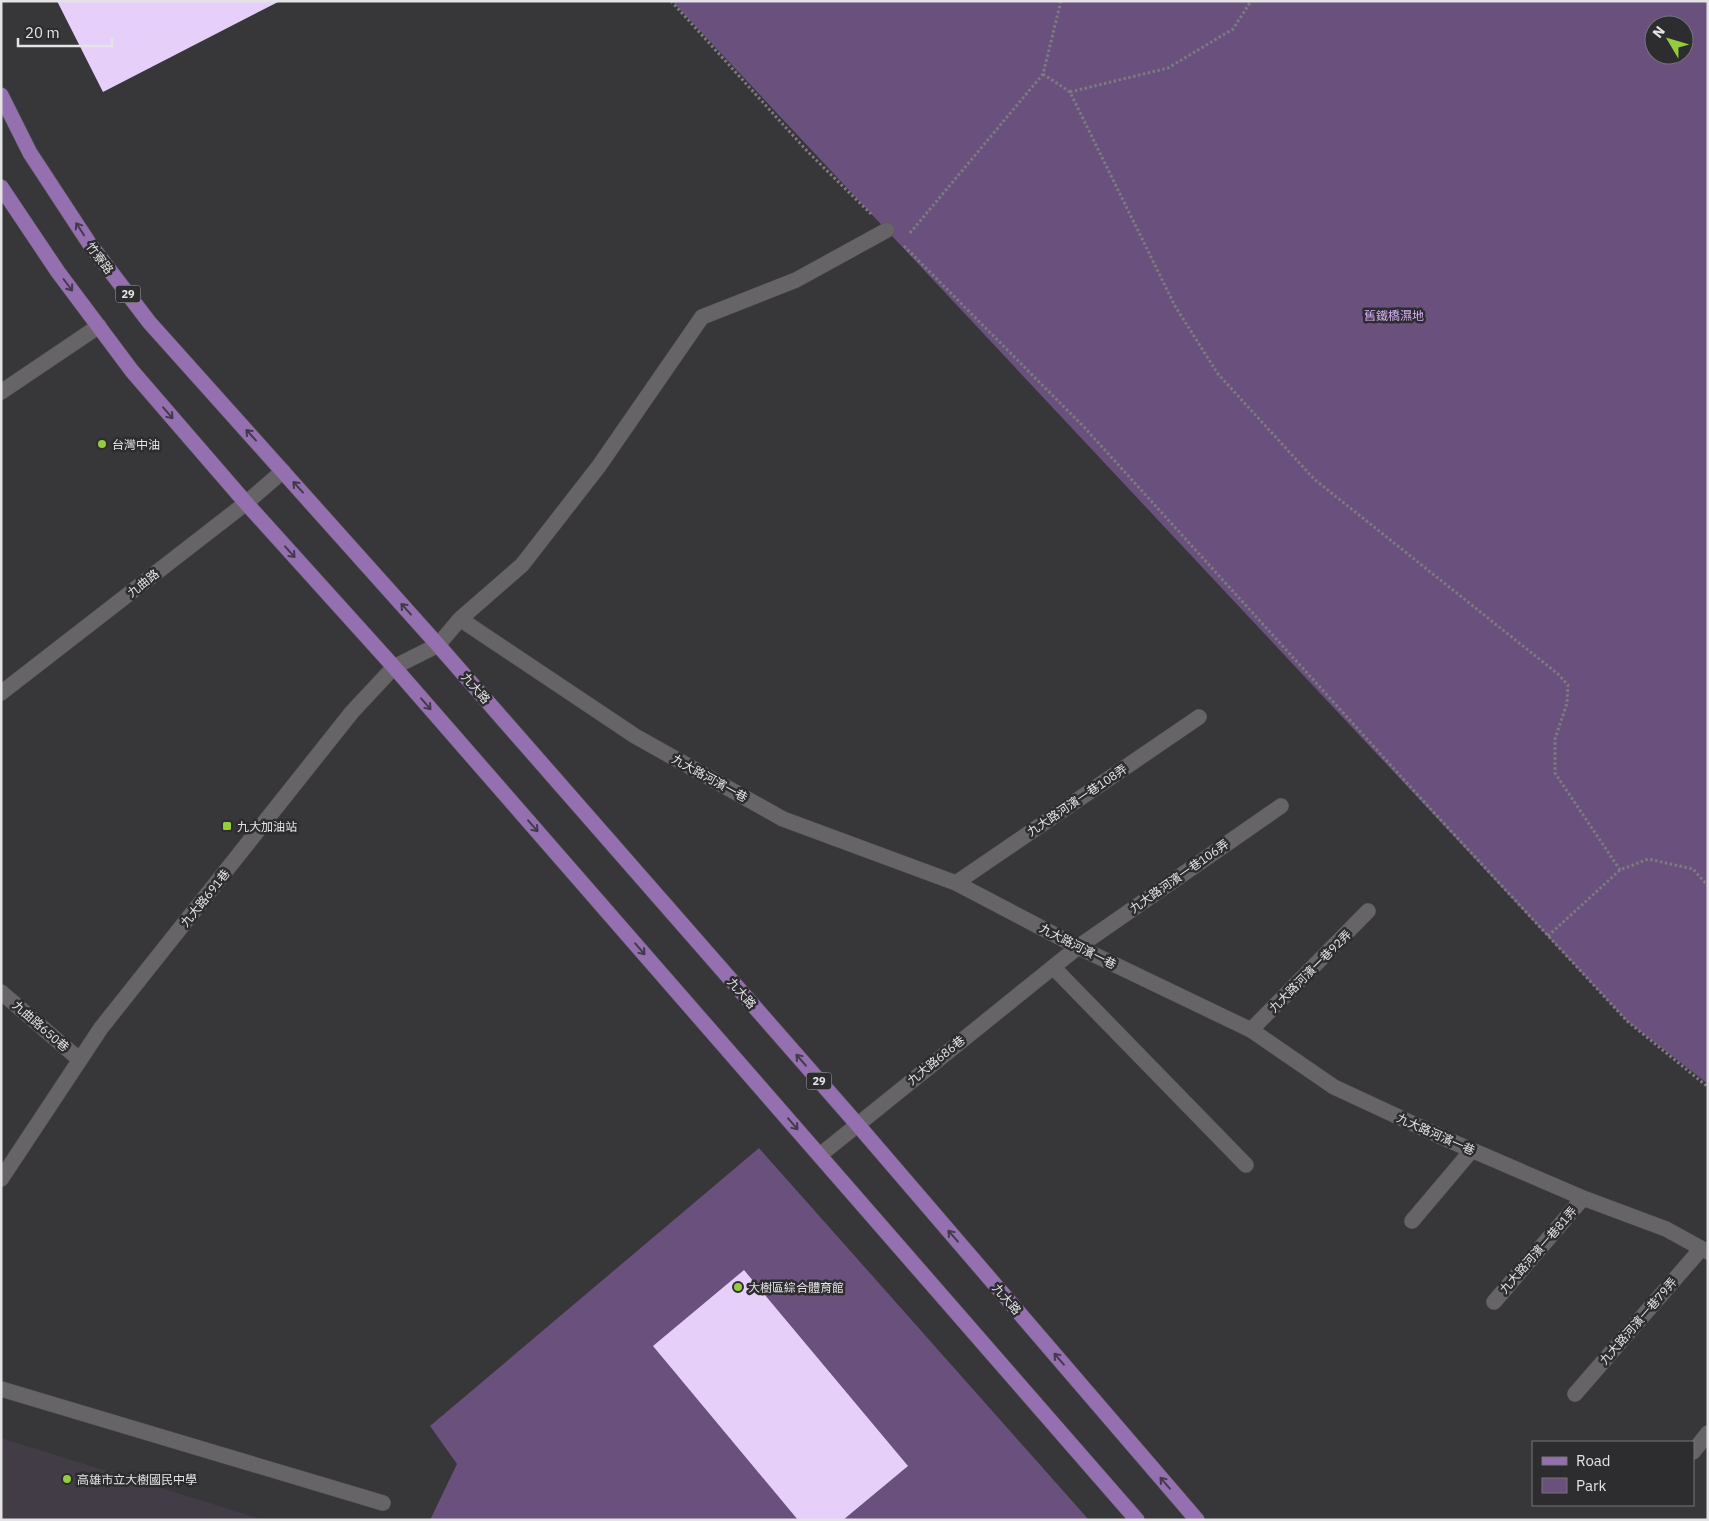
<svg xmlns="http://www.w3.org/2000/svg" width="1709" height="1521" font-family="'IBM Plex Sans','Noto Sans TC',sans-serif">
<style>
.built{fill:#413c45}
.green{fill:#69507d;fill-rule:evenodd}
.building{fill:#e6cff9}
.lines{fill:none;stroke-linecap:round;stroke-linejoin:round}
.minor-casing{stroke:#565457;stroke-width:16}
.major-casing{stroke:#565457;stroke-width:16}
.path{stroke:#7c7b7e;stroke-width:3;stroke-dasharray:2.5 2.5;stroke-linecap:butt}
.minor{stroke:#666467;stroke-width:15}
.major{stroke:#9570b0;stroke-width:15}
.oneway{stroke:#423a49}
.poi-dot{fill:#93cd3d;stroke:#2d2c2f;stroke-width:2}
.labels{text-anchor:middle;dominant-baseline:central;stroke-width:5;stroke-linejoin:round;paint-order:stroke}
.shield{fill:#2d2c2f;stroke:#adacae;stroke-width:1}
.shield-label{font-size:11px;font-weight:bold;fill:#e4e3e5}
.street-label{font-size:12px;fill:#e4e3e5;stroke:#2d2c2f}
.park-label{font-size:12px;fill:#d5aef5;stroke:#2d2c2f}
.poi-label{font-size:12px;fill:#e4e3e5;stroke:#2d2c2f;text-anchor:start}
</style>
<rect width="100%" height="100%" fill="#373639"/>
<path class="built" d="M 1,1438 L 264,1520 L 1,1520 Z"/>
<path class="green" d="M 672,1 L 1708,1 L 1708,1084 L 1627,1021 ZM 1654,25 L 1684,25 L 1684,55 L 1654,55 Z
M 759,1148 L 1089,1520 L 430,1520 L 457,1464 L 430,1426 Z"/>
<path class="building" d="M 57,1 L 280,1 L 103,92 Z
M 744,1270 L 908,1466 L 843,1520 L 798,1520 L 653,1346 Z"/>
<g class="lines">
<g class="minor-casing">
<path id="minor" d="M 1,392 L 99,326
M 460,619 L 635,736 L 783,819 L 956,883 L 1078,947 L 1251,1030 L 1334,1087 L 1446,1139 L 1583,1198 L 1666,1229 L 1708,1252
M 1,693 L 246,503 L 283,471
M 956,883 L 1199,717
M 1053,967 L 1246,1165
M 1,992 L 80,1060
M 1251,1030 L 1368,911
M 820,1155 L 1078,947 L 1281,806
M 1,1179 L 101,1028 L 352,712 L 394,667 L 438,645 L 460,619 L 522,565 L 599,466 L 702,317 L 796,280 L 887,230
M 1412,1221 L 1472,1150
M 1494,1302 L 1583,1198
M 1,1389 L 383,1503
M 1575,1394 L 1701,1249
M 1693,1452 L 1708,1433"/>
</g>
<g class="major-casing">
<path id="major" d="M 1,95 L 30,153 L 89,243 L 149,322 L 438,645 L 857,1124 L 1197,1520
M 1,187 L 58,272 L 132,371 L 246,503 L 394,667 L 1137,1520"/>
</g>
<path class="path" d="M 671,1 L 808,152 L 871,214
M 1043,74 L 1070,92 L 1175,306 L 1218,374 L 1314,479 L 1558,674 L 1568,685 L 1567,703 L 1555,739 L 1555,773 L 1620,870
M 1070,92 L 1168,68 L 1233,29 L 1251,1
M 910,233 L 1043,74 L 1061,1
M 904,246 L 1084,427 L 1426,804 L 1627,1021 L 1708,1087
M 1548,936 L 1620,870 L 1648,859 L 1693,869 L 1708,886"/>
<use href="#minor" class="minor"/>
<use href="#major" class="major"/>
</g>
<defs><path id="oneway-shaft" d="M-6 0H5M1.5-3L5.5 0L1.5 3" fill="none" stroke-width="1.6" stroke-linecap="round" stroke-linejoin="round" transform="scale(1.25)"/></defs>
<g class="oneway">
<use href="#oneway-shaft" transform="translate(80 229) rotate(-123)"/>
<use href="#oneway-shaft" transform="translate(68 285) rotate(53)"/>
<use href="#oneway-shaft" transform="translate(168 413) rotate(49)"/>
<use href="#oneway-shaft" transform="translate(251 435) rotate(-132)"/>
<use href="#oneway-shaft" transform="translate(298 487) rotate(-132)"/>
<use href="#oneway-shaft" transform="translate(290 552) rotate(48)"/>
<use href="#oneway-shaft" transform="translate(406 609) rotate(-132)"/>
<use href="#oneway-shaft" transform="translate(426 704) rotate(49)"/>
<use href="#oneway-shaft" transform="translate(533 826) rotate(49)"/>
<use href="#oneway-shaft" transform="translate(640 949) rotate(49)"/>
<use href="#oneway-shaft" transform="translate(801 1060) rotate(-131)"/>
<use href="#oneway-shaft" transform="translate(793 1124) rotate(49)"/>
<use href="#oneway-shaft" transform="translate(953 1236) rotate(-131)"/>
<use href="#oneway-shaft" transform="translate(1059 1359) rotate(-131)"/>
<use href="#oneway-shaft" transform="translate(1165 1483) rotate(-131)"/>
</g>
<g class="poi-dot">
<circle cx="102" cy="444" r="5"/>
<rect x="222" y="821" width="10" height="10" rx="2.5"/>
<circle cx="738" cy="1287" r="5"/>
<circle cx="67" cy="1479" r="5"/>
</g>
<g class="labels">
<g class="shield">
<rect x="115.5" y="285.5" width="25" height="17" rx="4"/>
<rect x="806.5" y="1072.5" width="25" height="17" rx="4"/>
</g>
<g class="shield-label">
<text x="128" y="294">29</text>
<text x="819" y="1081">29</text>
</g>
<g class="street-label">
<text transform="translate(100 258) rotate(53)">竹寮路</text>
<text transform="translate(143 583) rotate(-38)">九曲路</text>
<text transform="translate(476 688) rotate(49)">九大路</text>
<text transform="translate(710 778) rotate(29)">九大路河濱一巷</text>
<text transform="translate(1077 800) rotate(-34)">九大路河濱一巷108弄</text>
<text transform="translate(1179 876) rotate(-35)">九大路河濱一巷106弄</text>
<text transform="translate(205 898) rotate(-51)">九大路691巷</text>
<text transform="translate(1078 946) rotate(27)">九大路河濱一巷</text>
<text transform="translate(1310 971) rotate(-45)">九大路河濱一巷92弄</text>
<text transform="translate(742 993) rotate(49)">九大路</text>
<text transform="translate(41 1026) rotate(41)">九曲路650巷</text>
<text transform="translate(936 1060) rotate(-39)">九大路686巷</text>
<text transform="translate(1436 1134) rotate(24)">九大路河濱一巷</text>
<text transform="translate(1538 1250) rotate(-49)">九大路河濱一巷81弄</text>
<text transform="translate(1007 1299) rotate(49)">九大路</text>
<text transform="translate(1638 1321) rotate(-49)">九大路河濱一巷79弄</text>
</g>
<g class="park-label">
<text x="1394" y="315">舊鐵橋濕地</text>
</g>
<g class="poi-label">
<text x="112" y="444">台灣中油</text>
<text x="237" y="826">九大加油站</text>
<text x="748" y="1287">大樹區綜合體育館</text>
<text x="77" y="1479">高雄市立大樹國民中學</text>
</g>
</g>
<rect width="1709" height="1521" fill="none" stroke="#e4e3e5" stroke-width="5"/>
<rect x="1532" y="1441" width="162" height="65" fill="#2d2c2f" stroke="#767578"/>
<rect x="1542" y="1457" width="25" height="8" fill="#9570b0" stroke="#767578"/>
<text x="1576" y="1466" font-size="15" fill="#e4e3e5">Road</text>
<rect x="1542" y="1478" width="25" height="15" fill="#69507d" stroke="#767578"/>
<text x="1576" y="1491" font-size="15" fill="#e4e3e5">Park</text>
<g transform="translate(1669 40) rotate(308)"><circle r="24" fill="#2d2c2f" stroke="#767578"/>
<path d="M0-4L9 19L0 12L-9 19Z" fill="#93cd3d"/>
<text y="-8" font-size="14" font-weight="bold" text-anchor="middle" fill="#e4e3e5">N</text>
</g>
<path d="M18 38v8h94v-8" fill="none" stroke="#e4e3e5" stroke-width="2.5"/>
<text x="25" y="38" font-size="15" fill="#e4e3e5" stroke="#2d2c2f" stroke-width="4" paint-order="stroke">20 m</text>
</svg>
